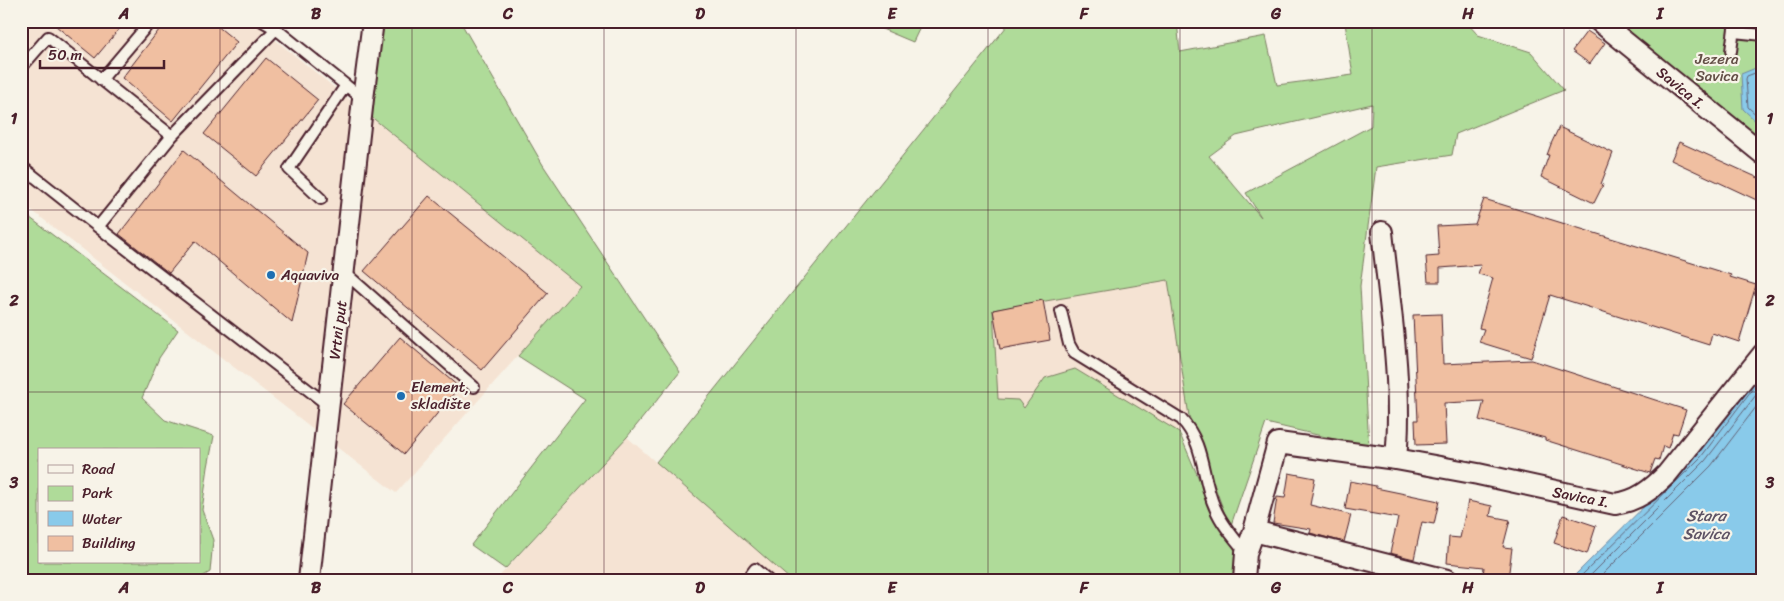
<svg xmlns="http://www.w3.org/2000/svg" width="1784" height="601" font-family="Sriracha,sans-serif">
<style>
.built{fill:#f5e3d3}
.green{fill:#afdb99;stroke:#7c7d62;fill-rule:evenodd}
.water{fill:#89caea;stroke:#70869e}
.lines{fill:none;stroke-linecap:round;stroke-linejoin:round}
.shore{stroke:#636377;stroke-width:1}
.building{fill:#f0bfa1;stroke:#4a1f2b}
.lane-casing{stroke:#4a1f2b;stroke-width:14}
.street-casing{stroke:#4a1f2b;stroke-width:24}
.lane{stroke:#f7f3e8;stroke-width:10}
.street{stroke:#f7f3e8;stroke-width:20}
.grid{fill:none;stroke:#4a1f2b;stroke-width:1;stroke-opacity:0.55}
.poi-dot{fill:#1f6fb2;stroke:#f7f3e8;stroke-width:2}
.labels{text-anchor:middle;dominant-baseline:central;stroke-width:4.5;stroke-linejoin:round;paint-order:stroke}
.park-label{font-size:15px;fill:#634e46;stroke:#f7f3e8}
.street-label{font-size:15px;fill:#4a1f2b;stroke:#f7f3e8}
.poi-label{font-size:15px;fill:#4a1f2b;stroke:#f7f3e8;text-anchor:start}
.water-label{font-size:16px;font-style:italic;fill:#5d5264;stroke:#f7f3e8}
.neatline{fill:none;stroke:#4a1f2b;stroke-width:2}
.grid-label{font-size:16px;text-anchor:middle;font-weight:bold;fill:#4a1f2b}
</style>
<rect width="100%" height="100%" fill="#f7f3e8"/>
<filter id="ink" filterUnits="userSpaceOnUse"><feTurbulence type="fractalNoise" baseFrequency=".02" numOctaves="2"/><feDisplacementMap in="SourceGraphic" scale="10" xChannelSelector="R" yChannelSelector="G"/><feConvolveMatrix kernelMatrix="1 2 1 2 8 2 1 2 1" color-interpolation-filters="sRGB"/></filter>
<g filter="url(#ink)">
<path class="built" d="M 31,21 L 252,21 L 580,286 L 396,493 L 21,202 L 21,33 Z
M 1176,278 L 1200,397 L 1150,478 L 999,425 L 993,310 Z
M 627,437 L 791,580 L 496,580 Z"/>
<path class="green" d="M 381,21 L 460,21 L 543,165 L 680,372 L 627,437 L 505,569 L 471,545 L 585,399 L 518,356 L 580,286 L 369,115 Z
M 863,21 L 923,21 L 913,42 Z
M 1011,21 L 1177,21 L 1180,52 L 1266,36 L 1277,85 L 1353,75 L 1345,23 L 1352,21 L 1465,21 L 1478,35 L 1531,52 L 1564,90 L 1456,134 L 1452,155 L 1376,167 L 1360,286 L 1369,447 L 1266,423 L 1230,528 L 1189,416 L 1168,280 L 993,310 L 998,399 L 1018,400 L 1024,408 L 1045,378 L 1075,369 L 1179,432 L 1218,524 L 1232,540 L 1236,556 L 1235,576 L 1225,577 L 1225,580 L 791,580 L 656,462 ZM 1372,104 L 1371,126 L 1246,193 L 1261,217 L 1209,156 L 1236,136 Z
M 1584,21 L 1763,21 L 1763,161 Z
M 21,211 L 178,330 L 159,358 L 142,398 L 165,420 L 214,436 L 208,467 L 202,510 L 213,540 L 210,572 L 197,580 L 21,580 ZM 39,450 L 199,450 L 199,562 L 39,562 Z"/>
<path class="water" d="M 1763,65 L 1763,128 L 1743,109 L 1741,74 Z
M 1763,367 L 1763,580 L 1570,580 L 1697,454 Z"/>
<g class="lines">
<path class="shore" d="M 1763,70 L 1747,76 L 1746,79 L 1748,107 L 1763,121
M 1577,580 L 1701,457 L 1763,375
M 1586,580 L 1705,461 L 1763,386
M 1597,580 L 1711,466 L 1763,398"/>
</g>
<path class="building" d="M 50,21 L 126,21 L 95,58 Z
M 166,21 L 211,21 L 237,42 L 173,121 L 122,78 Z
M 1587,31 L 1605,43 L 1590,64 L 1572,51 Z
M 266,58 L 318,100 L 256,176 L 204,134 Z
M 1559,127 L 1613,153 L 1601,184 L 1603,185 L 1594,203 L 1541,177 L 1549,155 L 1547,155 L 1551,144 Z
M 1679,142 L 1763,180 L 1763,203 L 1671,160 Z
M 184,150 L 308,253 L 292,323 L 195,241 L 169,273 L 119,234 Z
M 429,196 L 548,293 L 482,370 L 364,271 Z
M 1484,199 L 1731,275 L 1730,277 L 1756,285 L 1739,342 L 1712,333 L 1709,345 L 1550,295 L 1531,358 L 1479,342 L 1484,329 L 1479,328 L 1493,278 L 1478,274 L 1481,265 L 1440,268 L 1440,282 L 1428,282 L 1426,257 L 1439,256 L 1437,226 L 1475,224 Z
M 1043,300 L 1050,340 L 1000,349 L 993,310 Z
M 1441,314 L 1443,364 L 1532,360 L 1686,410 L 1678,434 L 1673,433 L 1668,448 L 1663,446 L 1659,460 L 1655,459 L 1650,473 L 1545,440 L 1545,438 L 1479,420 L 1484,401 L 1444,403 L 1446,444 L 1416,445 L 1415,420 L 1418,420 L 1413,315 Z
M 400,337 L 459,387 L 404,454 L 343,404 Z
M 1289,473 L 1315,478 L 1310,505 L 1351,515 L 1344,542 L 1310,533 L 1311,529 L 1273,523 L 1277,497 L 1285,498 Z
M 1350,481 L 1376,486 L 1376,488 L 1439,501 L 1434,524 L 1422,522 L 1414,559 L 1390,553 L 1398,518 L 1345,509 Z
M 1468,501 L 1492,506 L 1490,516 L 1510,520 L 1503,547 L 1512,548 L 1508,579 L 1483,576 L 1484,567 L 1447,563 L 1449,537 L 1460,538 Z
M 1563,515 L 1596,526 L 1587,554 L 1554,543 Z"/>
<g class="lines">
<g class="lane-casing">
<path id="lane" d="M 262,21 L 276,29 L 363,99
M 1734,32 L 1763,35
M 1731,51 L 1735,21
M 21,68 L 48,37 L 172,136
M 101,80 L 151,21
M 21,166 L 98,227 L 329,406
M 321,199 L 289,169 L 346,85
M 98,227 L 172,136 L 276,29
M 344,272 L 474,387
M 1061,311 L 1069,344 L 1074,353 L 1181,419 C 1206,445 1201,478 1215,508 C 1222,525 1235,539 1246,553
M 747,580 L 755,569 L 768,580"/>
</g>
<g class="street-casing">
<path id="street" d="M 1599,21 L 1763,154
M 1382,232 C 1390,306 1403,386 1396,459
M 1254,531 L 1447,580
M 309,580 L 363,99 L 373,21
M 1244,580 L 1246,553 L 1254,531 L 1278,443 L 1396,459 L 1478,474 L 1615,504 C 1637,501 1651,490 1667,474 L 1763,354"/>
</g>
<use href="#lane" class="lane"/>
<use href="#street" class="street"/>
</g>
</g>
<path class="grid" d="M 220,21 L 220,580M 412,21 L 412,580M 604,21 L 604,580M 796,21 L 796,580M 988,21 L 988,580M 1180,21 L 1180,580M 1372,21 L 1372,580M 1564,21 L 1564,580M 21,210 L 1763,210M 21,392 L 1763,392"/>
<g class="poi-dot">
<circle cx="271" cy="275" r="5"/>
<circle cx="401" cy="396" r="5"/>
</g>
<g class="labels">
<g class="park-label">
<text x="1717" y="59">Jezera<tspan x="1717" dy="17">Savica</tspan></text>
</g>
<g class="street-label">
<text transform="translate(1681 88) rotate(39)">Savica I.</text>
<text transform="translate(338 330) rotate(-83)">Vrtni put</text>
<text transform="translate(1581 497) rotate(11)">Savica I.</text>
</g>
<g class="poi-label">
<text x="281" y="275">Aquaviva</text>
<text x="411" y="387">Element,<tspan x="411" dy="17">skladište</tspan></text>
</g>
<g class="water-label">
<text x="1706" y="515">Stara<tspan x="1706" dy="18">Savica</tspan></text>
</g>
</g>
<rect width="1784" height="601" fill="none" stroke="#f7f3e8" stroke-width="55"/>
<rect x="38" y="448" width="162" height="115" fill="#f7f3e8" stroke="#b29e9c"/>
<rect x="48" y="465" width="25" height="8" fill="#f7f3e8" stroke="#b29e9c"/>
<text x="82" y="474" font-size="15" fill="#4a1f2b">Road</text>
<rect x="48" y="486" width="25" height="15" fill="#afdb99" stroke="#b29e9c"/>
<text x="82" y="498" font-size="15" fill="#4a1f2b">Park</text>
<rect x="48" y="511" width="25" height="15" fill="#89caea" stroke="#b29e9c"/>
<text x="82" y="524" font-size="15" fill="#4a1f2b">Water</text>
<rect x="48" y="536" width="25" height="15" fill="#f0bfa1" stroke="#b29e9c"/>
<text x="82" y="548" font-size="15" fill="#4a1f2b">Building</text>
<path d="M40 60v8h124v-8" fill="none" stroke="#4a1f2b" stroke-width="2.5"/>
<text x="48" y="60" font-size="15" fill="#4a1f2b" stroke="#f7f3e8" stroke-width="4" paint-order="stroke">50 m</text>
<rect x="28" y="28" width="1728" height="546" class="neatline"/>
<g class="grid-label">
<text x="124" y="19">A</text>
<text x="316" y="19">B</text>
<text x="508" y="19">C</text>
<text x="700" y="19">D</text>
<text x="892" y="19">E</text>
<text x="1084" y="19">F</text>
<text x="1276" y="19">G</text>
<text x="1468" y="19">H</text>
<text x="1660" y="19">I</text>
<text x="14" y="124">1</text>
<text x="1770" y="124">1</text>
<text x="14" y="306">2</text>
<text x="1770" y="306">2</text>
<text x="14" y="488">3</text>
<text x="1770" y="488">3</text>
<text x="124" y="593">A</text>
<text x="316" y="593">B</text>
<text x="508" y="593">C</text>
<text x="700" y="593">D</text>
<text x="892" y="593">E</text>
<text x="1084" y="593">F</text>
<text x="1276" y="593">G</text>
<text x="1468" y="593">H</text>
<text x="1660" y="593">I</text>
</g>
</svg>
